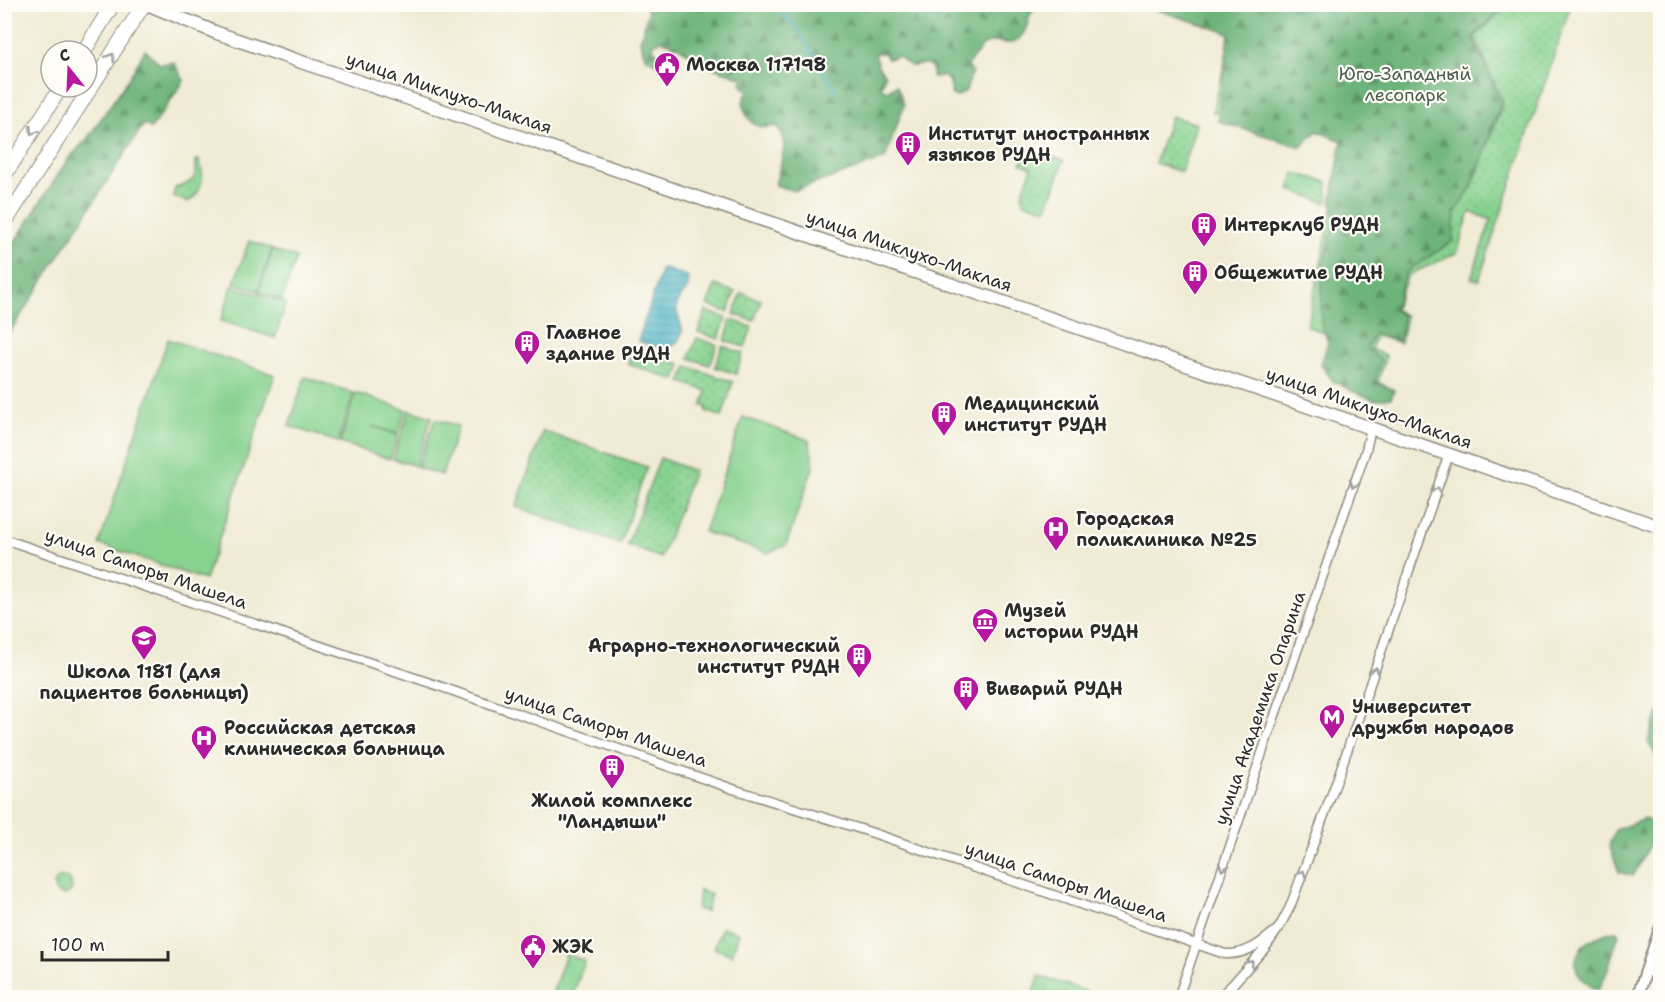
<svg xmlns="http://www.w3.org/2000/svg" width="1665" height="1002" font-family="'Shantell Sans',sans-serif">
<style>
.grass{fill:url(#grass-dots);stroke:#597e5d;stroke-width:1.5}
.forest{fill:url(#forest-firs);stroke:#4c7052;stroke-width:1.5}
.pitch{fill:#87d28f;stroke:#597e5d;stroke-width:1.5}
.water{fill:url(#water-rules);stroke:#386e76;stroke-width:1.5}
.lines{fill:none;stroke-linecap:round;stroke-linejoin:round}
.stream{stroke:#44b0c2;stroke-width:2}
.minor-casing{stroke:#8e8b80;stroke-width:11}
.tertiary-casing{stroke:#8e8b80;stroke-width:14}
.secondary-casing{stroke:#8e8b80;stroke-width:15}
.primary-casing{stroke:#8e8b80;stroke-width:16}
.minor{stroke:#fff;stroke-width:8}
.tertiary{stroke:#fff;stroke-width:10}
.secondary{stroke:#fff;stroke-width:12}
.primary{stroke:#fff;stroke-width:14}
.oneway{stroke:#a0a0a0}
.labels{text-anchor:middle;dominant-baseline:central;stroke-width:4.5;stroke-linejoin:round;paint-order:stroke}
.poi-label{font-size:18px;font-weight:bold;fill:#2b2b2b;stroke:#fdfcf7;text-anchor:start}
.park-label{font-size:18px;fill:#475d49;stroke:#fdfcf7}
.street-label{font-size:18px;fill:#2b2b2b;stroke:#fdfcf7}
</style>
<defs>
<pattern id="grass-dots" width="8" height="8" patternUnits="userSpaceOnUse" patternTransform="scale(1.5)"><rect width="8" height="8" fill="#87d28f"/><path d="M2 2h.1M6 6h.1" fill="none" stroke="#75b47c" stroke-width="1.8" stroke-linecap="round"/></pattern>
<pattern id="forest-firs" width="22" height="20" patternUnits="userSpaceOnUse" patternTransform="scale(1.5)"><rect width="22" height="20" fill="#6db47a"/><path d="M5 1l3.5 6h-7zM16 11l3.5 6h-7z" fill="#5a9364"/></pattern>
<pattern id="water-rules" width="6" height="5" patternUnits="userSpaceOnUse" patternTransform="scale(1.5)"><rect width="6" height="5" fill="#44b0c2"/><path d="M0 2.5h6" fill="none" stroke="#398f9e"/></pattern>
</defs>
<rect width="100%" height="100%" fill="#fdfcf7"/>
<filter id="ink" filterUnits="userSpaceOnUse"><feTurbulence type="fractalNoise" baseFrequency=".0167" numOctaves="2"/><feDisplacementMap in="SourceGraphic" scale="12" xChannelSelector="R" yChannelSelector="G"/><feConvolveMatrix kernelMatrix="1 2 1 2 8 2 1 2 1" color-interpolation-filters="sRGB"/></filter>
<filter id="wash" filterUnits="userSpaceOnUse"><feTurbulence type="fractalNoise" baseFrequency=".008" numOctaves="4" result="noise"/><feDisplacementMap in="SourceGraphic" scale="24" xChannelSelector="R" yChannelSelector="G"/><feGaussianBlur stdDeviation="1.35" result="paint"/><feColorMatrix in="noise" values="0 0 0 0 0 0 0 0 0 0 0 0 0 0 0 0 0 1.4 0 .05"/><feComposite in="paint" operator="in"/></filter>
<g filter="url(#wash)">
<rect width="100%" height="100%" fill="#f0ebd4"/>
<path class="grass" d="M 1506,5 L 1571,5 L 1479,280 L 1471,278 L 1491,220 L 1470,212 C 1465,226 1462,239 1457,253 L 1408,275 L 1395,309 L 1406,316 L 1401,343 L 1376,336 L 1371,349 L 1386,356 L 1376,388 L 1339,339 L 1307,326 L 1347,141 L 1314,130 L 1291,143 L 1213,112 L 1232,31 L 1501,9 L 1473,38 L 1500,105 L 1471,190 L 1503,103 L 1475,37 L 1505,8 Z
M 1171,116 L 1197,124 L 1181,172 L 1155,163 Z
M 1033,154 L 1046,155 L 1064,160 L 1048,206 L 1045,209 L 1024,203 L 1022,193 L 1032,168 L 1021,163 L 1026,156 Z
M 199,160 C 205,174 203,195 187,202 L 173,197 L 175,188 C 189,184 200,179 195,161 Z
M 1294,173 L 1328,182 L 1327,203 L 1290,190 Z
M 715,285 L 735,292 L 728,312 L 707,305 Z
M 741,293 L 761,300 L 754,321 L 734,314 Z
M 706,311 L 726,318 L 719,339 L 698,332 Z
M 731,320 L 752,327 L 745,347 L 725,341 Z
M 697,338 L 717,345 L 710,365 L 689,358 Z
M 722,346 L 743,353 L 736,374 L 715,367 Z
M 637,349 L 681,364 L 676,380 L 628,364 L 631,352 Z
M 687,366 L 733,382 L 722,417 L 706,411 L 707,407 L 702,406 L 707,391 L 681,382 Z
M 543,431 L 647,467 L 620,544 L 516,507 Z
M 660,458 L 694,471 L 661,558 L 627,545 Z
M54 886a9 9 0 1 1 18 0a9 9 0 1 1-18 0Z
M 699,890 L 711,894 L 706,912 L 697,909 Z
M 722,927 L 739,933 L 732,955 L 714,948 Z
M 1039,976 L 1086,991 L 1084,997 L 1032,997 Z"/>
<path class="forest" d="M 1039,5 C 1036,8 1032,11 1030,15 C 1027,25 1025,38 1013,42 C 1002,46 998,37 982,46 C 978,55 971,58 968,66 L 972,72 L 966,91 L 956,97 L 951,94 C 952,87 949,81 944,76 L 932,77 L 932,67 L 926,64 L 911,66 L 897,56 L 888,59 L 884,53 L 875,53 L 878,66 L 885,75 L 881,88 L 887,91 L 896,85 C 901,91 900,98 904,105 L 885,159 L 794,191 L 775,185 C 779,168 792,139 776,126 C 771,127 765,128 760,127 C 750,125 741,109 744,99 C 745,95 748,93 749,90 L 744,88 L 741,83 L 743,78 L 689,60 L 690,55 L 677,46 L 661,40 L 652,45 L 655,51 L 663,57 L 663,63 L 658,65 L 645,57 L 640,41 L 648,12 L 646,5 Z
M 1141,5 L 1504,5 L 1473,37 L 1501,103 L 1472,186 L 1455,213 L 1453,241 L 1406,272 L 1394,310 L 1403,316 L 1399,341 L 1374,333 L 1367,349 L 1381,359 L 1375,381 L 1394,390 L 1391,398 L 1375,400 L 1352,391 L 1333,381 L 1321,365 L 1328,342 L 1321,324 L 1322,268 L 1337,218 L 1331,201 L 1342,141 L 1317,131 L 1301,147 L 1218,121 L 1229,33 Z
M 145,50 L 160,64 L 174,62 L 184,81 L 151,129 L 144,124 L 5,340 L 5,257 L 68,159 L 87,139 L 128,80 Z
M 1660,711 L 1660,763 L 1648,742 L 1653,725 Z
M 1644,819 L 1652,822 L 1656,830 L 1655,834 L 1635,873 L 1632,876 L 1619,872 L 1609,845 L 1615,830 Z
M 1617,931 L 1619,934 L 1607,972 L 1599,989 L 1594,989 C 1591,986 1587,983 1583,980 C 1568,965 1578,945 1595,938 C 1602,935 1609,931 1617,931 Z"/>
<path class="pitch" d="M 249,241 L 272,249 L 258,291 L 234,283 Z
M 273,250 L 296,258 L 282,300 L 259,292 Z
M 232,286 L 286,303 L 275,338 L 221,321 Z
M 168,339 L 275,375 L 205,580 L 99,544 Z
M 305,377 L 354,393 L 338,442 L 289,426 Z
M 356,393 L 406,410 L 398,434 L 372,426 L 398,435 L 390,459 L 340,443 Z
M 409,410 L 432,417 L 416,466 L 393,459 Z
M 743,417 L 809,440 L 814,465 L 786,545 L 768,553 L 704,532 Z
M 435,419 L 458,426 L 442,475 L 418,468 Z
M 566,954 L 585,961 L 572,997 L 562,997 L 552,994 Z"/>
<path class="water" d="M 662,268 L 687,276 C 693,293 680,291 677,305 C 675,313 681,320 682,328 C 683,332 680,338 678,341 C 668,355 651,345 638,341 Z"/>
<g class="lines">
<path class="stream" d="M 772,4 L 797,28 L 837,92"/>
</g>
</g>
<g filter="url(#ink)">
<g class="lines">
<g class="minor-casing">
<path id="minor" d="M 4,539 L 436,685 L 733,789 L 870,832 L 1225,954 C 1248,955 1262,942 1279,928
M 1178,998 L 1366,450 L 1371,428
M 1218,998 L 1232,985 L 1265,948 L 1279,928 L 1290,907 L 1337,780 L 1449,454"/>
</g>
<g class="tertiary-casing">
<path id="tertiary" d="M 1637,998 L 1660,929"/>
</g>
<g class="secondary-casing">
<path id="secondary" d="M 147,4 L 217,33 L 389,92 L 1660,527"/>
</g>
<g class="primary-casing">
<path id="primary" d="M 84,51 L 113,4
M 4,176 L 61,87
M 4,224 L 144,4"/>
</g>
<use href="#minor" class="minor"/>
<use href="#tertiary" class="tertiary"/>
<use href="#secondary" class="secondary"/>
<use href="#primary" class="primary"/>
</g>
<defs><path id="oneway-chevron" d="M-2-3.5L2.5 0L-2 3.5" fill="none" stroke-width="1.6" stroke-linecap="round" stroke-linejoin="round" transform="scale(1.5)"/></defs>
<g class="oneway">
<use href="#oneway-chevron" transform="translate(111 57) rotate(-58)"/>
<use href="#oneway-chevron" transform="translate(33 131) rotate(122)"/>
<use href="#oneway-chevron" transform="translate(1354 484) rotate(109)"/>
<use href="#oneway-chevron" transform="translate(1437 491) rotate(-71)"/>
<use href="#oneway-chevron" transform="translate(1375 671) rotate(-71)"/>
<use href="#oneway-chevron" transform="translate(1223 867) rotate(109)"/>
<use href="#oneway-chevron" transform="translate(1302 874) rotate(-70)"/>
<use href="#oneway-chevron" transform="translate(1250 964) rotate(-49)"/>
</g>
</g>
<defs>
<g id="civic-pin" transform="scale(1.35)"><path d="M0 17L-7.5 6A9.5 9.5 0 1 1 7.5 6Z" fill="#b5179e" stroke="#fdfcf7"/><path d="M-.6-6.5H3V-4.5H.6V-3L4-1V1h2V6H-6V1h2V-1L-.6-3ZM-1.2 2.5V6h2.4V2.5Z" fill="#fff"/></g>
<g id="building-pin" transform="scale(1.35)"><path d="M0 17L-7.5 6A9.5 9.5 0 1 1 7.5 6Z" fill="#b5179e" stroke="#fdfcf7"/><path d="M-4-6H4V6H1V3H-1V6H-4ZM-2.5-4.3h1.7v1.8h-1.7ZM.8-4.3h1.7v1.8H.8ZM-2.5-1h1.7V.8h-1.7ZM.8-1h1.7V.8H.8Z" fill="#fff"/></g>
<g id="hospital-pin" transform="scale(1.35)"><path d="M0 17L-7.5 6A9.5 9.5 0 1 1 7.5 6Z" fill="#b5179e" stroke="#fdfcf7"/><path d="M-5-5h3v3.5h4V-5h3V5h-3V1.5h-4V5h-3Z" fill="#fff"/></g>
<g id="museum-pin" transform="scale(1.35)"><path d="M0 17L-7.5 6A9.5 9.5 0 1 1 7.5 6Z" fill="#b5179e" stroke="#fdfcf7"/><path d="M0-6L6-3V-2H-6V-3ZM-5-1h2V3h-2ZM-1-1h2V3h-2ZM3-1h2V3H3ZM-6 4H6V6H-6Z" fill="#fff"/></g>
<g id="school-pin" transform="scale(1.35)"><path d="M0 17L-7.5 6A9.5 9.5 0 1 1 7.5 6Z" fill="#b5179e" stroke="#fdfcf7"/><path d="M0-5L7-2L0 1L-7-2ZM-4 1L0 2.5L4 1V4Q0 6-4 4Z" fill="#fff"/></g>
<g id="metro-pin" transform="scale(1.35)"><path d="M0 17L-7.5 6A9.5 9.5 0 1 1 7.5 6Z" fill="#b5179e" stroke="#fdfcf7"/><path d="M-5.5 5V-5H-3L0 0L3-5H5.5V5H3V-.5L0 4L-3-.5V5Z" fill="#fff"/></g>
</defs>
<g fill-rule="evenodd">
<use href="#civic-pin" x="667" y="65"/>
<use href="#building-pin" x="908" y="144"/>
<use href="#building-pin" x="1204" y="225"/>
<use href="#building-pin" x="1195" y="273"/>
<use href="#building-pin" x="527" y="343"/>
<use href="#building-pin" x="944" y="414"/>
<use href="#hospital-pin" x="1056" y="529"/>
<use href="#museum-pin" x="985" y="621"/>
<use href="#school-pin" x="144" y="638"/>
<use href="#building-pin" x="859" y="656"/>
<use href="#building-pin" x="966" y="689"/>
<use href="#metro-pin" x="1332" y="717"/>
<use href="#hospital-pin" x="204" y="738"/>
<use href="#building-pin" x="612" y="767"/>
<use href="#civic-pin" x="533" y="947"/>
</g>
<g class="labels">
<g class="poi-label">
<text x="686" y="65">Москва 117198</text>
<text x="928" y="134">Институт иностранных<tspan x="928" dy="21">языков РУДН</tspan></text>
<text x="1224" y="225">Интерклуб РУДН</text>
<text x="1214" y="273">Общежитие РУДН</text>
<text x="546" y="333">Главное<tspan x="546" dy="21">здание РУДН</tspan></text>
<text x="964" y="404">Медицинский<tspan x="964" dy="21">институт РУДН</tspan></text>
<text x="1076" y="519">Городская<tspan x="1076" dy="21">поликлиника №25</tspan></text>
<text x="1004" y="611">Музей<tspan x="1004" dy="21">истории РУДН</tspan></text>
<text x="840" y="646" text-anchor="end">Аграрно-технологический<tspan x="840" dy="21">институт РУДН</tspan></text>
<text x="144" y="672" text-anchor="middle">Школа 1181 (для<tspan x="144" dy="21">пациентов больницы)</tspan></text>
<text x="986" y="689">Виварий РУДН</text>
<text x="1352" y="707">Университет<tspan x="1352" dy="21">дружбы народов</tspan></text>
<text x="224" y="728">Российская детская<tspan x="224" dy="21">клиническая больница</tspan></text>
<text x="612" y="801" text-anchor="middle">Жилой комплекс<tspan x="612" dy="21">"Ландыши"</tspan></text>
<text x="552" y="947">ЖЭК</text>
</g>
<g class="park-label">
<text x="1405" y="74">Юго-Западный<tspan x="1405" dy="21">лесопарк</tspan></text>
</g>
<g class="street-label">
<text transform="translate(449 93) rotate(19)">улица Миклухо-Маклая</text>
<text transform="translate(909 251) rotate(19)">улица Миклухо-Маклая</text>
<text transform="translate(1369 408) rotate(19)">улица Миклухо-Маклая</text>
<text transform="translate(146 569) rotate(19)">улица Саморы Машела</text>
<text transform="translate(1260 708) rotate(-71)">улица Академика Опарина</text>
<text transform="translate(606 727) rotate(19)">улица Саморы Машела</text>
<text transform="translate(1066 882) rotate(19)">улица Саморы Машела</text>
</g>
</g>
<rect width="1665" height="1002" fill="none" stroke="#fdfcf7" stroke-width="24"/>
<g transform="translate(69 69) rotate(342)"><circle r="28" fill="#fdfcf7" stroke="#a9a8a5" stroke-width="1.5"/>
<path d="M0-4.5L10 22L0 15L-10 22Z" fill="#b5179e"/>
<text y="-9" font-size="16" font-weight="bold" text-anchor="middle" fill="#2b2b2b">С</text>
</g>
<path d="M42 951v9h126v-9" fill="none" stroke="#2b2b2b" stroke-width="3"/>
<text x="51" y="951" font-size="18" fill="#2b2b2b" stroke="#fdfcf7" stroke-width="4.5" paint-order="stroke">100 m</text>
</svg>
